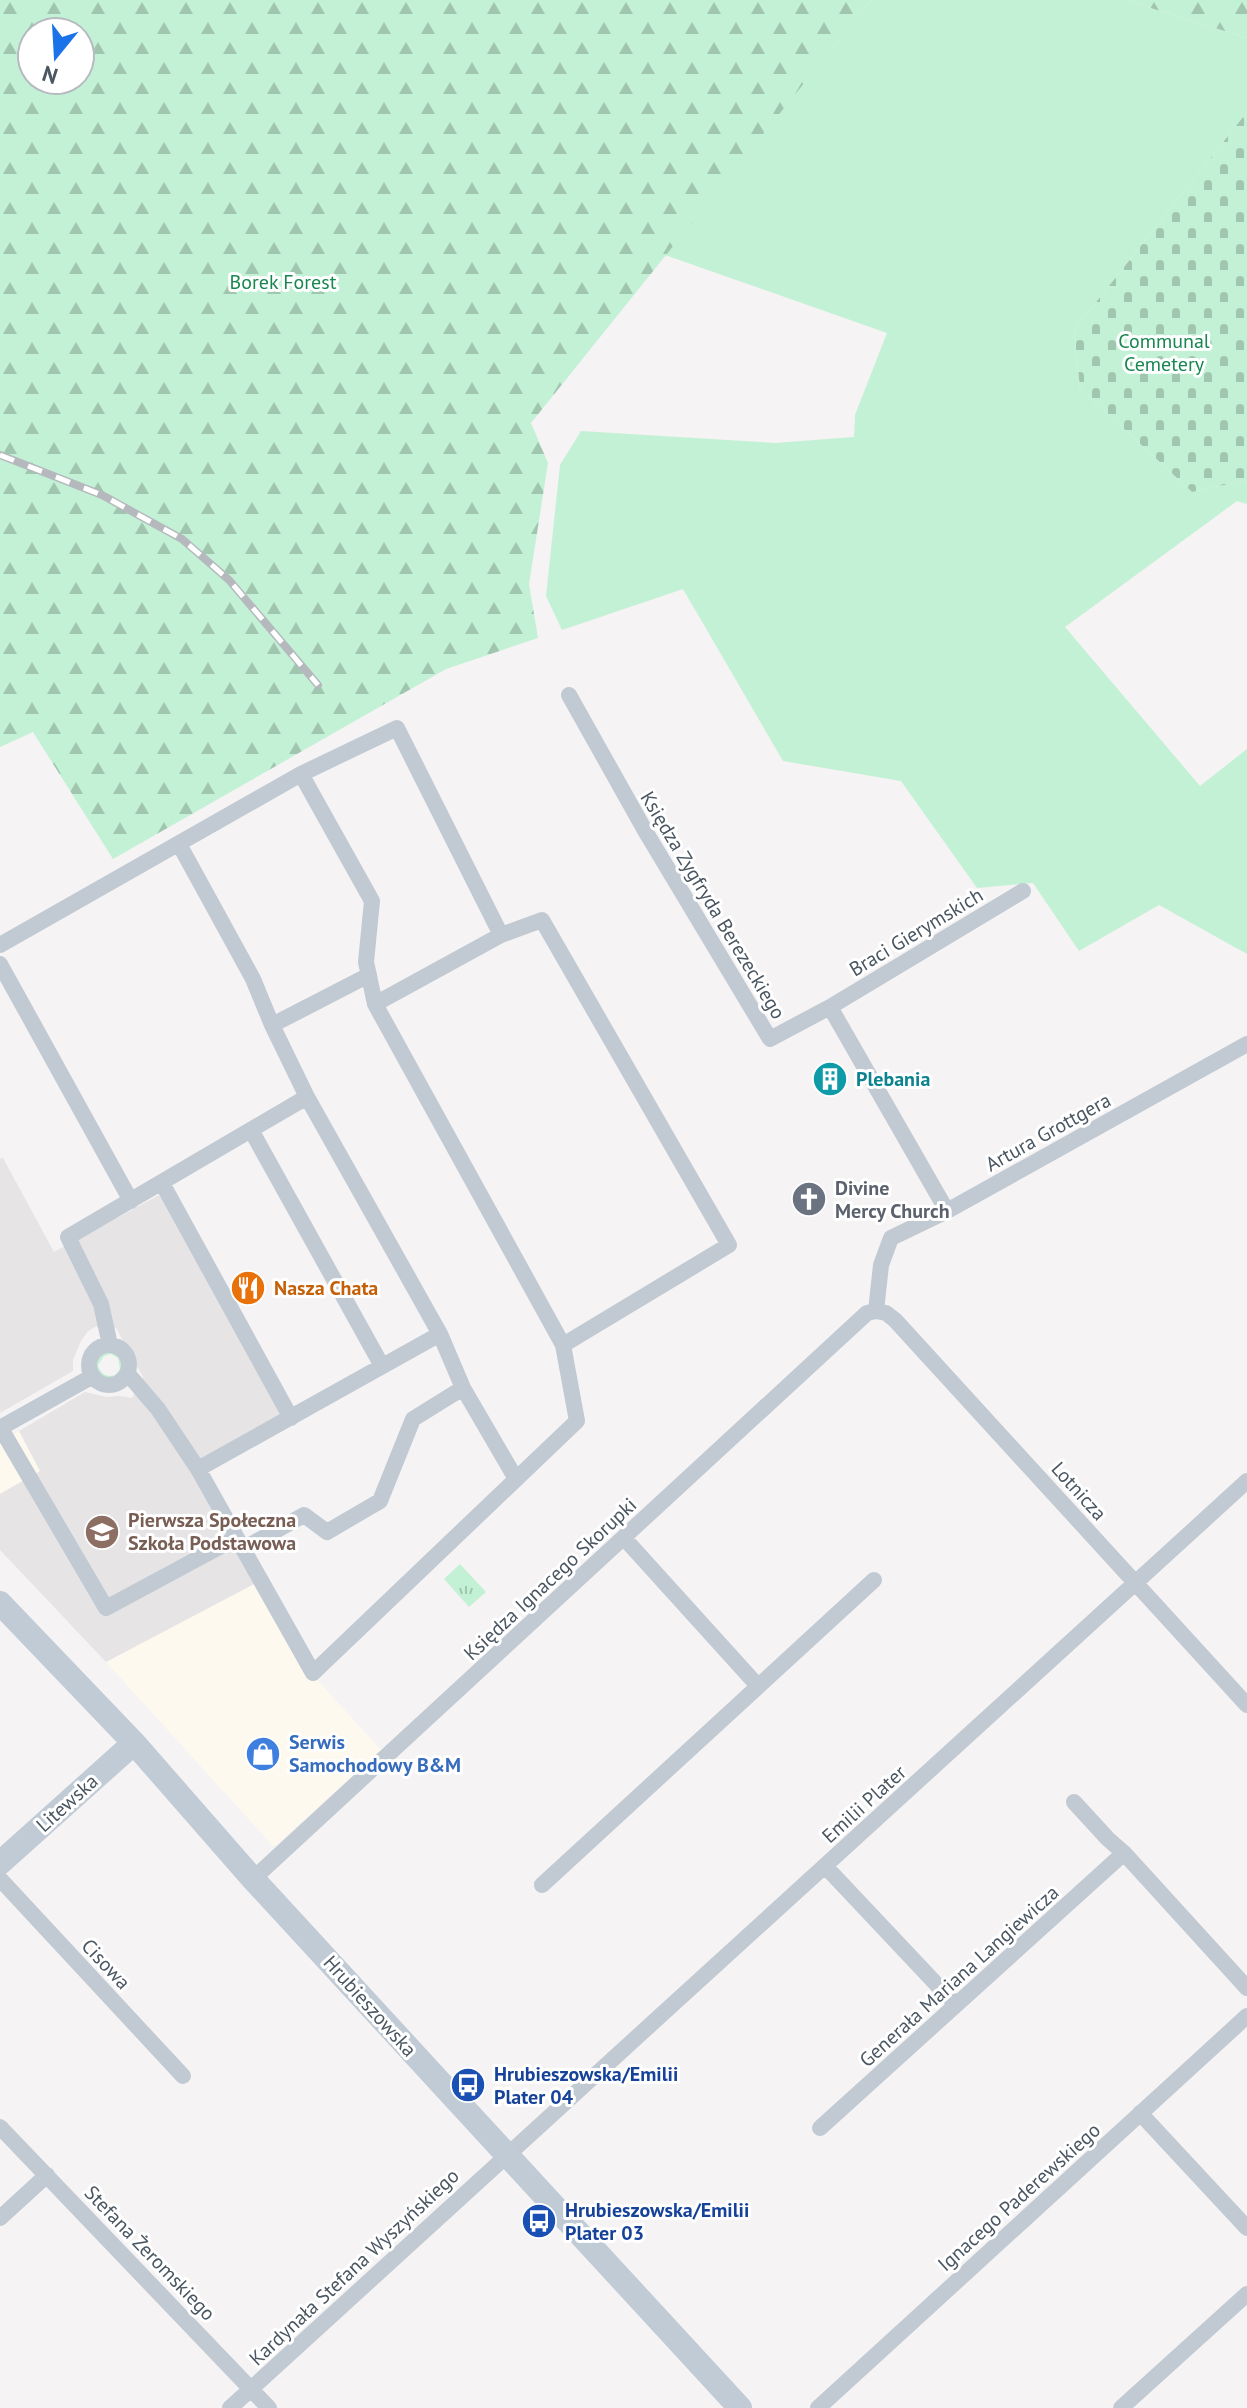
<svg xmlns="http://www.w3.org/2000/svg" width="1247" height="2408" font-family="'PT Sans',sans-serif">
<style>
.commercial{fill:#fdf9ef}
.education{fill:#e6e4e5}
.grass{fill:#c3f1d5;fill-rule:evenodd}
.forest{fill:url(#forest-firs);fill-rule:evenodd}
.cemetery{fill:url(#cemetery-stones)}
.park{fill:url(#park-tufts)}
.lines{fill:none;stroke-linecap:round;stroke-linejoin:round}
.street{stroke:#c1cad2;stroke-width:16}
.secondary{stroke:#c1cbd6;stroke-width:24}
.rail-casing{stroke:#b5b8bd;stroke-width:8}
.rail{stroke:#fff;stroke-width:5;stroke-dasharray:15;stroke-linecap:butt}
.labels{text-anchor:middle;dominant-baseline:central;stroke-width:6;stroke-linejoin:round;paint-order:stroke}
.park-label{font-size:20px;fill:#17864f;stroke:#fff}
.street-label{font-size:20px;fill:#4a5661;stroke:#fff}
.culture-label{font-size:20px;font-weight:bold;fill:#0d838f;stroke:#fff;text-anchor:start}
.worship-label{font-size:20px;font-weight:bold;fill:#5b616d;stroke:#fff;text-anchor:start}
.food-label{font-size:20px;font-weight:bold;fill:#c56008;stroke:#fff;text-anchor:start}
.education-label{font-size:20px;font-weight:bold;fill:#785e54;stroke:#fff;text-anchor:start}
.shop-label{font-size:20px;font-weight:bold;fill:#366cbe;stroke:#fff;text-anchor:start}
.transit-label{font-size:20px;font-weight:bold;fill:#164399;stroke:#fff;text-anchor:start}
</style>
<defs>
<pattern id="forest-firs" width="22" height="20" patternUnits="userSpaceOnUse" patternTransform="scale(2)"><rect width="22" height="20" fill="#c3f1d5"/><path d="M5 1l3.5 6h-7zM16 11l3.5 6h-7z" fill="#a0c6b0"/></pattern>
<pattern id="cemetery-stones" width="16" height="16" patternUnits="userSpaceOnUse" patternTransform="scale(2)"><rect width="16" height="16" fill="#c3f1d5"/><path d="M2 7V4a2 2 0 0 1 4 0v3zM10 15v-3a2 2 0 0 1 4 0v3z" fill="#a0c6b0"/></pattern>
<pattern id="park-tufts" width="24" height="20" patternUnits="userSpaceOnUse" patternTransform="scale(2)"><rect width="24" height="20" fill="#c3f1d5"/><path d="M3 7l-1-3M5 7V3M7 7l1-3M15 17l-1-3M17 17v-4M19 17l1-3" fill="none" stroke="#a0c6b0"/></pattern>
</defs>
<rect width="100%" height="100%" fill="#f5f3f3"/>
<path class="commercial" d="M 19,1431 L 41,1471 L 0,1494 L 0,1442 Z
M 258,1582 L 303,1664 L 381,1750 L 274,1847 L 106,1662 Z"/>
<path class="education" d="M 0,1158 L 3,1158 L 54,1252 L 161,1194 L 285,1419 L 195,1469 L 258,1582 L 106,1662 L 0,1550 L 0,1494 L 40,1471 L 19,1431 L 85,1392 L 106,1397 L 120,1396 L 132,1398 L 143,1377 L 116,1328 L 95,1327 L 88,1331 L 81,1341 L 73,1360 L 73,1371 L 0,1413 Z"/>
<path class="grass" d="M 871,0 L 1125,0 L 1247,38 L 1247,112 L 1074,330 L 1080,388 L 1192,492 L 1247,480 L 1247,504 L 1237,501 L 1065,627 L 1200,786 L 1247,749 L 1247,954 L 1159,905 L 1079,951 L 1033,883 L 977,888 L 901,781 L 783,761 L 683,589 L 562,630 L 546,596 L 560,465 L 581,431 L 775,443 L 854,437 L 855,415 L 887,333 L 665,255 Z
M 105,1351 L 118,1353 L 124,1361 L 121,1374 L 113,1379 L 101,1377 L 95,1369 L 97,1357 ZM 111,1354 L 118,1358 L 120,1369 L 115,1375 C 107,1378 100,1374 98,1365 L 104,1356 Z"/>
<path class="forest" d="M 0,0 L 871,0 L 531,423 L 548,463 L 529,584 L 538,638 L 446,669 L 113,859 L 33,732 L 0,747 ZM 32,32 L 80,32 L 80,80 L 32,80 Z
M 1125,0 L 1247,0 L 1247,38 Z"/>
<path class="cemetery" d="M 1247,112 L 1247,480 L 1192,492 L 1080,388 L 1074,330 Z"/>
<path class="park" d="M 460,1564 L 486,1592 L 469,1607 L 444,1579 Z"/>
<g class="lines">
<path class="street" d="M 569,695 L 647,834 L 770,1039 L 830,1007 L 947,1211
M 301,774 L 372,901 L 366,962 L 375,1004 L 563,1345 L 729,1245 L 542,920 L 501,935 L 375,1004
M 179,844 L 253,979 L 272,1025 L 307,1097 L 440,1334 L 463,1388 L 516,1479
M 0,945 L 301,774 L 397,728 L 501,935
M 0,964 L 131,1201
M 830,1007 L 1023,891
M 272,1025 L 369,975
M 251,1130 L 382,1366
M 162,1183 L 291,1418
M 876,1311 L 886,1313 L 895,1320 L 1247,1705
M 876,1311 L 881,1265 L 891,1238 L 947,1211 L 1247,1044
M89 1365a20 20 0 1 1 40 0a20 20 0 1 1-40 0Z
M 110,1345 L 101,1304 L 68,1237 L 307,1097
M 128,1374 L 158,1409 L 198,1469 L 313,1673 L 577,1421 L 563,1345
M 0,1427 L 106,1608 L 236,1538
M 0,1428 L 93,1376
M 198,1469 L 440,1334
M 624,1538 L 758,1686
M 243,1549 L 304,1515 L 327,1532 L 380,1501 L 413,1419 L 463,1388
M 1074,1802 L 1108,1839 L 1124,1853 L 1247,1988
M 825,1866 L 956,2005
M 0,1879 L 183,2076
M 253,1879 L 867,1313 L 876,1311
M 542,1885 L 874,1580
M 1140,2113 L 1247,2228
M 0,2127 L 269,2408
M 820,2128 L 1124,1853
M 0,2218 L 47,2175
M 230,2408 L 1247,1481
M 818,2408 L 1247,2016
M 1121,2408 L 1247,2294"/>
<path class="secondary" d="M 0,1603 L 134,1743 L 253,1879 L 740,2408
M 0,1863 L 134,1743"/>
<g class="rail-casing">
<path id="rail" d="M 0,455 L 102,495 L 182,539 L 229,580 L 318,685"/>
</g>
<use href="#rail" class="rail"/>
</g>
<defs>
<g id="building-disc" transform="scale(1.8)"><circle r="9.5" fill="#0f9aa8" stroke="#fff"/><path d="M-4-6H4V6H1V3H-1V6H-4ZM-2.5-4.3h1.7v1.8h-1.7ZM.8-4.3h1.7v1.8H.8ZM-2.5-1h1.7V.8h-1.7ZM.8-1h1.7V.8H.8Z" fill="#fff"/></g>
<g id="church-disc" transform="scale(1.8)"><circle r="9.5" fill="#6b7280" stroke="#fff"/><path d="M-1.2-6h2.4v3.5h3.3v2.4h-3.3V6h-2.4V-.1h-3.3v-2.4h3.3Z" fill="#fff"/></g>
<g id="restaurant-disc" transform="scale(1.8)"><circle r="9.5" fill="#e8710a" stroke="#fff"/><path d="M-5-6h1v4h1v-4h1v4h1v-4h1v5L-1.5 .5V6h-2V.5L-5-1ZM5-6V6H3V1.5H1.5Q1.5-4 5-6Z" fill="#fff"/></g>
<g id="school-disc" transform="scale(1.8)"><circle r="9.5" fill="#8d6e63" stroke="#fff"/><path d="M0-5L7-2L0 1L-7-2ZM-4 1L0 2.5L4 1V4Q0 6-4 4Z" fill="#fff"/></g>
<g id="shop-disc" transform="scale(1.8)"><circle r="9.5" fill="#3f7fe0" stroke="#fff"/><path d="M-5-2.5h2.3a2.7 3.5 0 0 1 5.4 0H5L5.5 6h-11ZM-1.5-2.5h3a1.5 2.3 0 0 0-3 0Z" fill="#fff"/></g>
<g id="bus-disc" transform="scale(1.8)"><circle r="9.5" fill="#1a4fb4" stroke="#fff"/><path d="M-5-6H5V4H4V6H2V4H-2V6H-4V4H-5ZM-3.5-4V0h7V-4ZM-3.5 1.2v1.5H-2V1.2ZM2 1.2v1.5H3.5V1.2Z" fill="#fff"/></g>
</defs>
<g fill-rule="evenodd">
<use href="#building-disc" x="830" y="1079"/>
<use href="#church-disc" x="809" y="1199"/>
<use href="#restaurant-disc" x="248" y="1288"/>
<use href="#school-disc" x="102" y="1532"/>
<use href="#shop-disc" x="263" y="1754"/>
<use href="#bus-disc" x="468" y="2085"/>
<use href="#bus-disc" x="539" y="2221"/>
</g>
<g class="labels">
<g class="park-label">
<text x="283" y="282">Borek Forest</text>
<text x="1164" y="341">Communal<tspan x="1164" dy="23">Cemetery</tspan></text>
</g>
<g class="street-label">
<text transform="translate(713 905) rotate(59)">Księdza Zygfryda Berezeckiego</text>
<text transform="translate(916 932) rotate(-31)">Braci Gierymskich</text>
<text transform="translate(1048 1132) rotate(-29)">Artura Grottgera</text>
<text transform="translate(1079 1491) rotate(48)">Lotnicza</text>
<text transform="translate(550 1579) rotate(-43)">Księdza Ignacego Skorupki</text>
<text transform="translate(67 1803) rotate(-42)">Litewska</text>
<text transform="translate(864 1804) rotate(-42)">Emilii Plater</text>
<text transform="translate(106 1964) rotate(47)">Cisowa</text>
<text transform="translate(959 1976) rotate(-42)">Generała Mariana Langiewicza</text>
<text transform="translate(370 2006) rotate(48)">Hrubieszowska</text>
<text transform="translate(1019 2197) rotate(-42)">Ignacego Paderewskiego</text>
<text transform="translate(150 2253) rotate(46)">Stefana Żeromskiego</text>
<text transform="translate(354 2267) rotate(-43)">Kardynała Stefana Wyszyńskiego</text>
</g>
<g class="culture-label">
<text x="856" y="1079">Plebania</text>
</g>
<g class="worship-label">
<text x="835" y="1188">Divine<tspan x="835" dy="23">Mercy Church</tspan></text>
</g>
<g class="food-label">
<text x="274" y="1288">Nasza Chata</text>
</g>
<g class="education-label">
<text x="128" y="1520">Pierwsza Społeczna<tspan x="128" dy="23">Szkoła Podstawowa</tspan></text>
</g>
<g class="shop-label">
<text x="289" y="1742">Serwis<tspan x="289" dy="23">Samochodowy B&amp;M</tspan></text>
</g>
<g class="transit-label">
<text x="494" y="2074">Hrubieszowska/Emilii<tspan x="494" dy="23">Plater 04</tspan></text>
<text x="565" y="2210">Hrubieszowska/Emilii<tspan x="565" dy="23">Plater 03</tspan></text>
</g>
</g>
<g transform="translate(56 56) rotate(198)"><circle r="38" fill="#ffffff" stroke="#b7bbc0" stroke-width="2"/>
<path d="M0-6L14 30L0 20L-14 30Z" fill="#1a73e8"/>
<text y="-12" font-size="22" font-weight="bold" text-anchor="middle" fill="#4a5661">N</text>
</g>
</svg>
